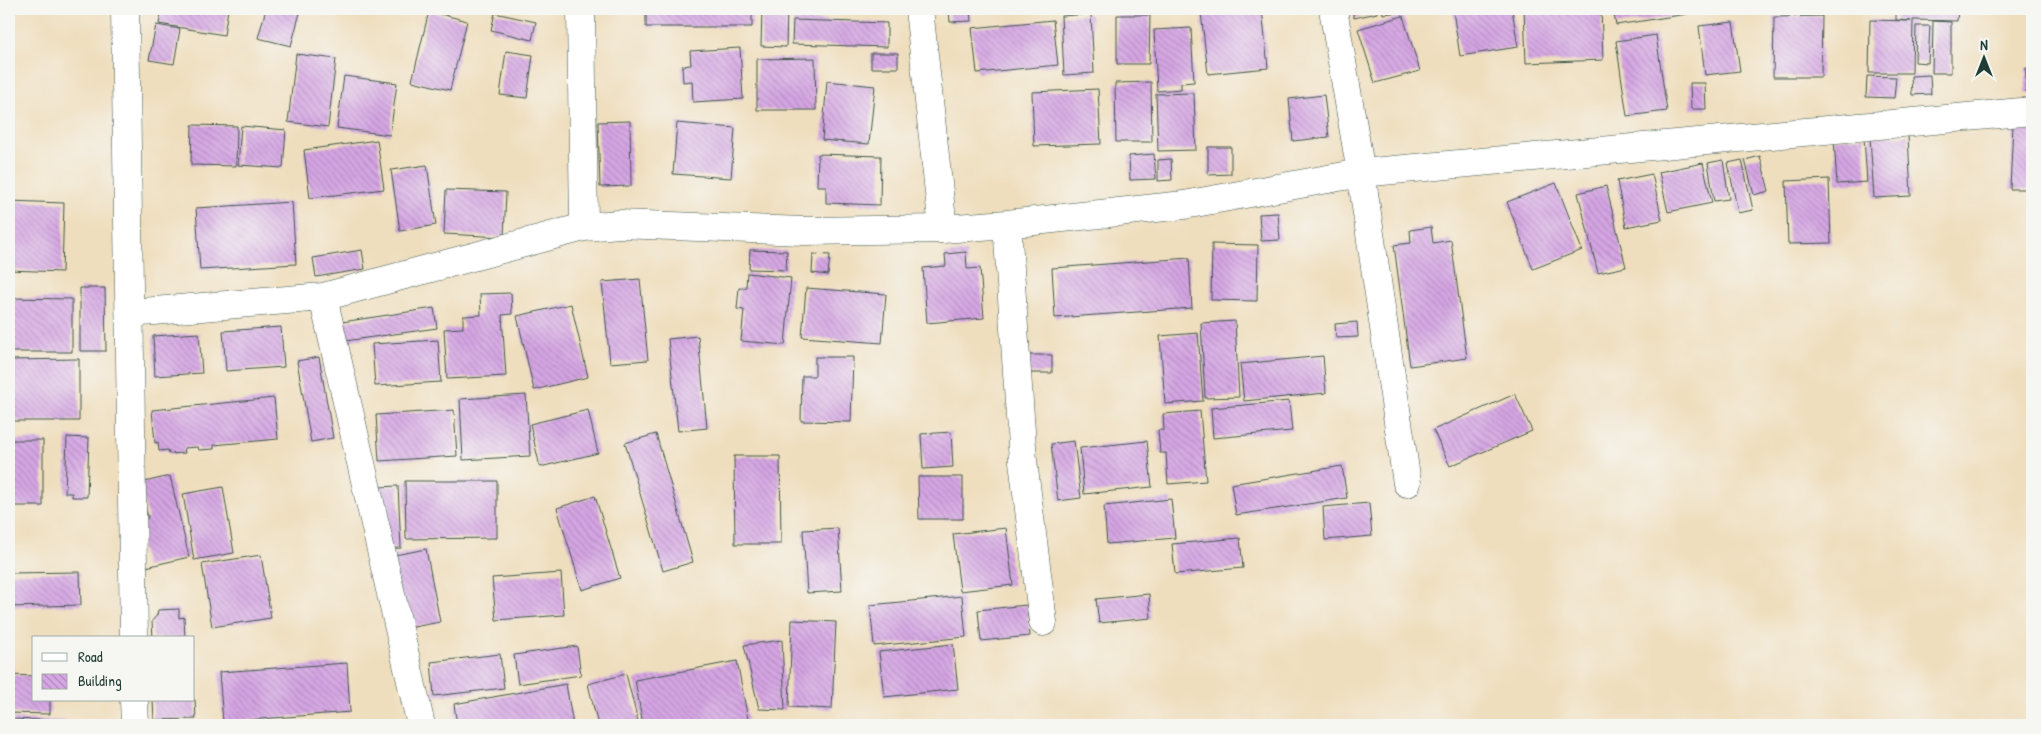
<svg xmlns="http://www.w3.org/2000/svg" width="2041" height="734" font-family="'Patrick Hand',sans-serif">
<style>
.building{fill:url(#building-back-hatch)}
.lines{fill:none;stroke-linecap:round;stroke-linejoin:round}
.minor-casing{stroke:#3e5549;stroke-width:29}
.minor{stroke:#fff;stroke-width:28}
</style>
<defs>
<pattern id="building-back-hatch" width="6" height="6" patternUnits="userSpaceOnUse" patternTransform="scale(1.25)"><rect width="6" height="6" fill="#d6a6e4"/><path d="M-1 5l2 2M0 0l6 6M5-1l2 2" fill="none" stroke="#ad88ba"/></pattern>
</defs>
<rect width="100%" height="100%" fill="#f6f6f2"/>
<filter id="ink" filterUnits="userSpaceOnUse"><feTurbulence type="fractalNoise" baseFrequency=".02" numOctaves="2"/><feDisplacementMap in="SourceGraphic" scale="10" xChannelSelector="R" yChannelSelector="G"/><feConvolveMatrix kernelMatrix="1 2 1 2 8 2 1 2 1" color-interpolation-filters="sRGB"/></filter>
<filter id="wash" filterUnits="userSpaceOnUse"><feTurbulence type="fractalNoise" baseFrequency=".0096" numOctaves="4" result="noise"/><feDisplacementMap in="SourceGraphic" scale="20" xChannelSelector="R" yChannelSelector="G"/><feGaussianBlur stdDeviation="1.12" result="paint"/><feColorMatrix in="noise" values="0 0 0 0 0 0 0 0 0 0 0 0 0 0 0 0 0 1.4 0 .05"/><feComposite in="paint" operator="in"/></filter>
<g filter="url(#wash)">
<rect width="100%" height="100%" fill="#efdebd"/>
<g id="blocks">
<path class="building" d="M 162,9 L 228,9 L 224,35 L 159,24 Z
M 266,9 L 301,9 L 291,46 L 258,38 Z
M 646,9 L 752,9 L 752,27 L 646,27 Z
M 762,9 L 787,9 L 786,47 L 761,46 Z
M 949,9 L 970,9 L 971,21 L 950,22 Z
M 1230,9 L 1262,9 L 1268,68 L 1208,74 L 1201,12 Z
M 1352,9 L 1376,9 L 1377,13 L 1354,18 Z
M 1382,9 L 1419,9 L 1419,10 L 1383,14 Z
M 1465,9 L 1512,9 L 1518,47 L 1460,56 L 1453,11 Z
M 1524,9 L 1601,9 L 1603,60 L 1526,63 Z
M 1613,9 L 1687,9 L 1687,14 L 1616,25 Z
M 1896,9 L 1958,9 L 1957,21 L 1913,20 L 1912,73 L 1869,73 L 1870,20 L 1911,21 L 1896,20 Z
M 2011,9 L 2032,9 L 2032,12 L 2011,12 Z
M 429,11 L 467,21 L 450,90 L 412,81 Z
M 495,13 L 536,22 L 532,40 L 491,30 Z
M 1091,14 L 1094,73 L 1064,75 L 1061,16 Z
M 1117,15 L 1150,15 L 1149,64 L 1117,64 Z
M 1403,16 L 1420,71 L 1375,83 L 1358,29 Z
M 1822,16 L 1821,77 L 1773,77 L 1774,17 Z
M 793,20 L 887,23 L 887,47 L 792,44 Z
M 1053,20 L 1058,65 L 977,73 L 972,28 Z
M 1933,21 L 1951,22 L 1951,73 L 1932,73 Z
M 1733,22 L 1740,71 L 1705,75 L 1699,26 Z
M 156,25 L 180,29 L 174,64 L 149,60 Z
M 1916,26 L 1930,26 L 1928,63 L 1915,62 Z
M 1191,28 L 1194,82 L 1181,83 L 1181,89 L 1157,91 L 1154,30 Z
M 1656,35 L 1667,111 L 1627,116 L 1616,41 Z
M 740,48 L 743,99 L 693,102 L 692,81 L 683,82 L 682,66 L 691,65 L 690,51 Z
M 506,51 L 533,55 L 527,98 L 500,95 Z
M 871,53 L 898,53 L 898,68 L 871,68 Z
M 296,54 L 336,59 L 328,127 L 288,122 Z
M 815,58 L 816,110 L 757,110 L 757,59 Z
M 2026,68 L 2032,68 L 2032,93 L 2026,92 Z
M 1930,75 L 1931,94 L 1912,95 L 1911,76 Z
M 344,76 L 397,83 L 390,135 L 337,128 Z
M 1867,76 L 1896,77 L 1894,98 L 1866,97 Z
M 827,81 L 875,86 L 869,144 L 822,140 Z
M 1151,82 L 1152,142 L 1116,142 L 1115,83 Z
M 1690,83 L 1705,83 L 1706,109 L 1691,109 Z
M 1098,89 L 1101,144 L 1034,146 L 1032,92 Z
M 1194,93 L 1196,150 L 1158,151 L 1156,94 Z
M 1324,95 L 1329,137 L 1293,141 L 1289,99 Z
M 630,121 L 631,186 L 600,187 L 598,122 Z
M 677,123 L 735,128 L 731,178 L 673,174 Z
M 2032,123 L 2032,189 L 2010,189 L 2013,124 Z
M 192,125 L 237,126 L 236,166 L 191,165 Z
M 241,126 L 286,130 L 283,168 L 238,165 Z
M 1908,135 L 1911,196 L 1874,198 L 1870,137 Z
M 1864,137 L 1867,182 L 1837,184 L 1834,139 Z
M 377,140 L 384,189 L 310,198 L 304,150 Z
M 1208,147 L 1231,147 L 1231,174 L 1208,175 Z
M 818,154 L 881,156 L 880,205 L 826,203 L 826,186 L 817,186 Z
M 1154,154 L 1156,179 L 1130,180 L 1129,156 Z
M 1760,156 L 1769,191 L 1754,195 L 1745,160 Z
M 1171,159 L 1172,180 L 1158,181 L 1158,160 Z
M 1723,160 L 1729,199 L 1714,201 L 1708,163 Z
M 1742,160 L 1753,210 L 1738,213 L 1728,163 Z
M 1703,163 L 1712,203 L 1668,212 L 1659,172 Z
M 427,165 L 436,225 L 400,231 L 391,170 Z
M 1652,174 L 1662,220 L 1626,227 L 1617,181 Z
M 1829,179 L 1831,243 L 1788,244 L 1786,181 Z
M 1556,183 L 1582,250 L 1533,269 L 1507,202 Z
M 1606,186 L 1626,267 L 1598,273 L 1578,193 Z
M 446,190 L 506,192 L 504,237 L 444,234 Z
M 9,201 L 64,203 L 62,272 L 9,270 Z
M 292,202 L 296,264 L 200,270 L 196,208 Z
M 1278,213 L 1280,240 L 1261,241 L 1259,214 Z
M 1431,227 L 1433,243 L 1451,240 L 1467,358 L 1410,366 L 1394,245 L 1411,243 L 1410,230 Z
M 1212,244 L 1258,245 L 1257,301 L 1211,300 Z
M 362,250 L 365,269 L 316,277 L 313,258 Z
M 750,250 L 787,251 L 786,270 L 749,269 Z
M 966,252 L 967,269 L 980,268 L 984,318 L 927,323 L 923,268 L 946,266 L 945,254 Z
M 813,254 L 830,255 L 828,275 L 812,273 Z
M 1189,258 L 1192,308 L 1055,318 L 1052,268 Z
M 747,273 L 791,278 L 785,345 L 741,341 L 744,310 L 737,309 L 739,288 L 746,288 Z
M 640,279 L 648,360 L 610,363 L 602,282 Z
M 80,288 L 105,288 L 106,351 L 80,351 Z
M 806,288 L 886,294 L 882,343 L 802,337 Z
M 511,293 L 512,314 L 502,315 L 506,376 L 447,379 L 444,329 L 463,328 L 463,316 L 481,315 L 480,294 Z
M 9,298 L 72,299 L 72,352 L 9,352 Z
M 571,304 L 588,377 L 534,390 L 517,316 Z
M 434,308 L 437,328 L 345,341 L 342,322 Z
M 1235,321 L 1239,397 L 1205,398 L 1201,323 Z
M 1357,322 L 1358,337 L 1336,338 L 1335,324 Z
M 281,327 L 284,367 L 226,371 L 223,331 Z
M 199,333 L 202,373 L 155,376 L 153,336 Z
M 1198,333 L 1203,401 L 1165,404 L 1160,336 Z
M 698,336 L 707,428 L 678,431 L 668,339 Z
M 438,340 L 441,382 L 375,386 L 372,344 Z
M 1025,355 L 1052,355 L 1052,373 L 1025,373 Z
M 1323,356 L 1326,393 L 1244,401 L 1240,364 Z
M 319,357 L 333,438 L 311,442 L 297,361 Z
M 815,357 L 853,357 L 851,422 L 801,421 L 802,376 L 815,376 Z
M 79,359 L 79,421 L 9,421 L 9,360 Z
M 1515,394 L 1532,431 L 1450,466 L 1433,430 Z
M 526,395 L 530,456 L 463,460 L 460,399 Z
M 274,398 L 278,439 L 214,445 L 214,449 L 199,450 L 198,447 L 184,448 L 185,453 L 169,454 L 168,450 L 159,451 L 158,442 L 155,443 L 152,410 Z
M 1289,401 L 1292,431 L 1213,438 L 1211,408 Z
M 454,410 L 457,456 L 379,461 L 376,415 Z
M 588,410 L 598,453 L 540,467 L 530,424 Z
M 1200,411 L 1206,481 L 1168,484 L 1166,453 L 1160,453 L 1158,430 L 1164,430 L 1163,414 Z
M 951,432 L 953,467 L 923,469 L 921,434 Z
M 656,434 L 693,562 L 663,571 L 625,443 Z
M 67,437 L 89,438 L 87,497 L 72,497 L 72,493 L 65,493 Z
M 9,440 L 43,440 L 43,506 L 9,506 Z
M 1074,441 L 1081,498 L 1058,501 L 1051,444 Z
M 1147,441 L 1152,487 L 1084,494 L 1080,448 Z
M 734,456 L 780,456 L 781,544 L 735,544 Z
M 1342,466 L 1347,498 L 1236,515 L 1231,484 Z
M 170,476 L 189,557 L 146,567 L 138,532 L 148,517 L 140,483 Z
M 918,477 L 963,477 L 963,519 L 919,519 Z
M 405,481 L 497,481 L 497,538 L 406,539 Z
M 398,486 L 401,548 L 383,549 L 379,487 Z
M 223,487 L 234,553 L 194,560 L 183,494 Z
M 595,496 L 620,578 L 582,590 L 557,508 Z
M 1171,499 L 1175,538 L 1107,544 L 1104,506 Z
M 1369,503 L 1372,536 L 1325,540 L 1323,507 Z
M 838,528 L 842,591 L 807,593 L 803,530 Z
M 1006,528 L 1013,585 L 960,591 L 953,534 Z
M 1240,538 L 1243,568 L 1175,574 L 1172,544 Z
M 426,549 L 440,622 L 403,629 L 390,556 Z
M 261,555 L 271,618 L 212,627 L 202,564 Z
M 80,572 L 81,605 L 9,607 L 9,573 Z
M 561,573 L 564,615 L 496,620 L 492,578 Z
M 1149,594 L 1151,618 L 1099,623 L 1096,599 Z
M 962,596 L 966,637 L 874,646 L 870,605 Z
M 1027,605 L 1030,636 L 981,641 L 978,610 Z
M 179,609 L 179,618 L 184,617 L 185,638 L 153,638 L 152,621 L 157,615 L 158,610 Z
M 792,620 L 836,622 L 832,709 L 789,707 Z
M 782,640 L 785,710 L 759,709 L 744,645 Z
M 953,644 L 958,689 L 884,697 L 879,652 Z
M 577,646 L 581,675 L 518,684 L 514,655 Z
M 500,654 L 504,688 L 434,696 L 431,662 Z
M 737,661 L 749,725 L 643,725 L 635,680 Z
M 347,663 L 350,712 L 223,722 L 219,672 Z
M 626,674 L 639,725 L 598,725 L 588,684 Z
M 9,675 L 34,676 L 34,700 L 50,700 L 50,714 L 9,713 Z
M 566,684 L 573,725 L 457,725 L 454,704 Z
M 153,700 L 195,700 L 196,719 L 154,720 Z
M 9,719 L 73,721 L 73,725 L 9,725 Z"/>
</g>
</g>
<g filter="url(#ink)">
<use href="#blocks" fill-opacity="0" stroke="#3e5549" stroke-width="1"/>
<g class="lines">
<g class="minor-casing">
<path id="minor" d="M 125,9 L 134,638
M 581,9 L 584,227
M 919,9 L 943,229
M 1333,9 L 1361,173 L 1407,483
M 1007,224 L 1023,461 L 1043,622
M 323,297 L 421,725
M 130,313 L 323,297 L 584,227 L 619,224 L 804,231 L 943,229 L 1007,224 L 1184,205 L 1361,173 L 2032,111
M 134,700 L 135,725"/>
</g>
<use href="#minor" class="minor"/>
</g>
</g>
<rect width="2041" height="734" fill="none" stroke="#f6f6f2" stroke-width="30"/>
<rect x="32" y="636" width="162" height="65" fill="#f6f6f2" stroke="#a0aca6"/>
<rect x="42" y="653" width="25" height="8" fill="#ffffff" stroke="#a0aca6"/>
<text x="78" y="662" font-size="15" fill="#1f3d34">Road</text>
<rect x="42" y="674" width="25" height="15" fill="url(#building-back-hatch)" stroke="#a0aca6"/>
<text x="78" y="686" font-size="15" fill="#1f3d34">Building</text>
<g transform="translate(1984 58)" stroke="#f6f6f2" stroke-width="4" paint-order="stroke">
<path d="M0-4L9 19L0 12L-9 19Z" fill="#1f3d34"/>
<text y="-8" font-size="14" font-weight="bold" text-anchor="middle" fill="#1f3d34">N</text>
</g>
</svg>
